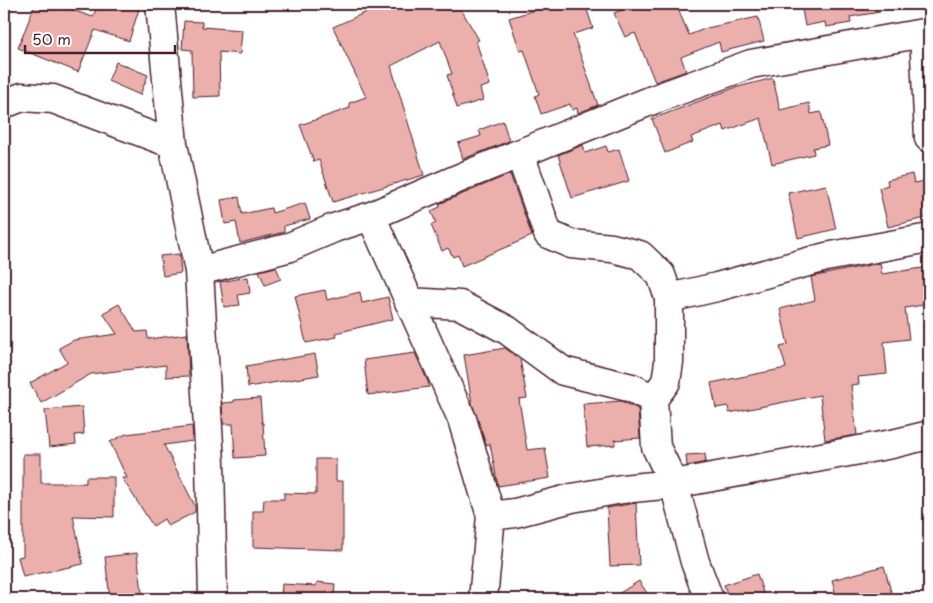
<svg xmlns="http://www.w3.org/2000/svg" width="933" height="603" font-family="'Playpen Sans',sans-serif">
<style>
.building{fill:#ebb0ac;stroke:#4a1f2b}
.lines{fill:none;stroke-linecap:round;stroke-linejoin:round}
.minor-casing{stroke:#4a1f2b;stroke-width:31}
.minor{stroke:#fff;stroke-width:28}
</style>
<rect width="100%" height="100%" fill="#fff"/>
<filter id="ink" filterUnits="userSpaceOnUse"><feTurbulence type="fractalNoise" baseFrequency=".02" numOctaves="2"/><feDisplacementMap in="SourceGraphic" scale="10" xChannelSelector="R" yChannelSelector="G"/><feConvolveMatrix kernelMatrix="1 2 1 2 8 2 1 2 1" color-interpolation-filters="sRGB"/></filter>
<g filter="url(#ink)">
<path class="building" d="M 35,4 L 54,4 L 93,17 L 98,4 L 123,4 L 139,9 L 129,41 L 95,30 L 78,72 L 18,48 Z
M 384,4 L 458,4 L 479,40 L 476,41 L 490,85 L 480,88 L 483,100 L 457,108 L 447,75 L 452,74 L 440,41 L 391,66 L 424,175 L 333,202 L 319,160 L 314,162 L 300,125 L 350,108 L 349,103 L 366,97 L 333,27 Z
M 554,4 L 585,4 L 593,28 L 573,34 L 598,105 L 578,113 L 577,108 L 572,110 L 570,104 L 541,114 L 535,96 L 539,94 L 524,50 L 520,51 L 509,18 Z
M 638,4 L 676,4 L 689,35 L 707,28 L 758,17 L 764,41 L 721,52 L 719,42 L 681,57 L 686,71 L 655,82 L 635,33 L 625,37 L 614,13 Z
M 801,4 L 879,4 L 880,12 L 850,17 L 851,23 L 826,27 L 825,22 L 805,26 Z
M 184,21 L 202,22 L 202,27 L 242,30 L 240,54 L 219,52 L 220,96 L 193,97 L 192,50 L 182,49 Z
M 116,62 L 148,75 L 140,95 L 108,81 Z
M 773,78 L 780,110 L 809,103 L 811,114 L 821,112 L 828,145 L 813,148 L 814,154 L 772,164 L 761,118 L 725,131 L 723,125 L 691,137 L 693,142 L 665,153 L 652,119 L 734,88 Z
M 503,121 L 509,141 L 463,159 L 458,143 L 481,136 L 479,130 Z
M 583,145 L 585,153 L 606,146 L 608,152 L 619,149 L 629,181 L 572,198 L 558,155 Z
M 510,174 L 532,236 L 462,266 L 458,255 L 453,257 L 448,248 L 442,251 L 431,225 L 436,223 L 431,211 L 440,207 L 439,204 Z
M 912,174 L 914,183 L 929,180 L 929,217 L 888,227 L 879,188 L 888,185 L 887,180 Z
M 826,185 L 836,229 L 798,238 L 788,193 Z
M 239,197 L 242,214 L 271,208 L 272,213 L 305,203 L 310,219 L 284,226 L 284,232 L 240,243 L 236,222 L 225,224 L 221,200 Z
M 179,254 L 181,273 L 163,276 L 160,256 Z
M 880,263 L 882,274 L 929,267 L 929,304 L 905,308 L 909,339 L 884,342 L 887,374 L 858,377 L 859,384 L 851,385 L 857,435 L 825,440 L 820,395 L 729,413 L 728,406 L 716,408 L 711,383 L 786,368 L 780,347 L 788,345 L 780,309 L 815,300 L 811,277 Z
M 276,267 L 281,279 L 265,285 L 259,271 Z
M 248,277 L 250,293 L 238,295 L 240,305 L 224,307 L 220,282 Z
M 325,290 L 327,300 L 360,292 L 362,303 L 388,297 L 393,319 L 336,333 L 337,337 L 306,343 L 295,296 Z
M 119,304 L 136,332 L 147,331 L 148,339 L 187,334 L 189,376 L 166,377 L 166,365 L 91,374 L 41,403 L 30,383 L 67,362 L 59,348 L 74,340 L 117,334 L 103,313 Z
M 505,348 L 520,359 L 527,398 L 519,399 L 527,450 L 545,448 L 550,478 L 498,486 L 490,444 L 486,445 L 472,403 L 464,355 Z
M 415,353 L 428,382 L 429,387 L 368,395 L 364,360 Z
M 315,354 L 319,375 L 248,387 L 246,366 Z
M 260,398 L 262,423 L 263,423 L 265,456 L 235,458 L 233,424 L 223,424 L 222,403 L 234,402 L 234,400 Z
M 621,401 L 638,409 L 640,438 L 615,440 L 615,445 L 587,447 L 583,404 Z
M 82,407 L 84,434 L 75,435 L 76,444 L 49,447 L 45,410 Z
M 192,426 L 193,441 L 164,445 L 195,506 L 195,512 L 168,526 L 164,519 L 153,526 L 122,478 L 127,478 L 110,442 L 126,434 Z
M 23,454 L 41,454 L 41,483 L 86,483 L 86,477 L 114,477 L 114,517 L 73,516 L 83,564 L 23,577 L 18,557 L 23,556 Z
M 705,454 L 706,462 L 687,466 L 686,455 Z
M 316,459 L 336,459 L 336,481 L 343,481 L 343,550 L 253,547 L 253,511 L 263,511 L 264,499 L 284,499 L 284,493 L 316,494 Z
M 636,503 L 639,565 L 610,566 L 607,508 Z
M 137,553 L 143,599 L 110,599 L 105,557 Z
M 884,566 L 893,599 L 837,599 L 832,580 Z
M 757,574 L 765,599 L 729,599 L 724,585 Z
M 639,581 L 651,599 L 610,599 Z
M 317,582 L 335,584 L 334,599 L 281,599 L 282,584 L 316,586 Z"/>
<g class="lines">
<g class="minor-casing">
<path id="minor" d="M 160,4 L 173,144 L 199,271 L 210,463 L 213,599
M 924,34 L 929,138
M 4,104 L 22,97 L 53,99 L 173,144
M 520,154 L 548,234 L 571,244 L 612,248 L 640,255 L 661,275 L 669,298 L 669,362 L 666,382 L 653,399 L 656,447 L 674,484 L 695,562 L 709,599
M 371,216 L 462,419 L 491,516 L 483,599
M 199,271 L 287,248 L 334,228 L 371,216 L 469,174 L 655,99 L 751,64 L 929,32
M 669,298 L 717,287 L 826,257 L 929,238
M 409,302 L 460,305 L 507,330 L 563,371 L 632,388 L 653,399
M 491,516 L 515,513 L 572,498 L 622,489 L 674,484 L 892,444 L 929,435"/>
</g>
<use href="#minor" class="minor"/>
</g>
</g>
<rect width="933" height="603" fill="none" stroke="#fff" stroke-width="20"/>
<rect x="10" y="10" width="913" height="583" fill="none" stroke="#4a1f2b" stroke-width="2" filter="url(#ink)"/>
<path d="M25 45v8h150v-8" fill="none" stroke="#4a1f2b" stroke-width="2.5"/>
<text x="32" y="45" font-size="15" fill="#4a1f2b" stroke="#ffffff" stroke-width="4" paint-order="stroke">50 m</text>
</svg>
